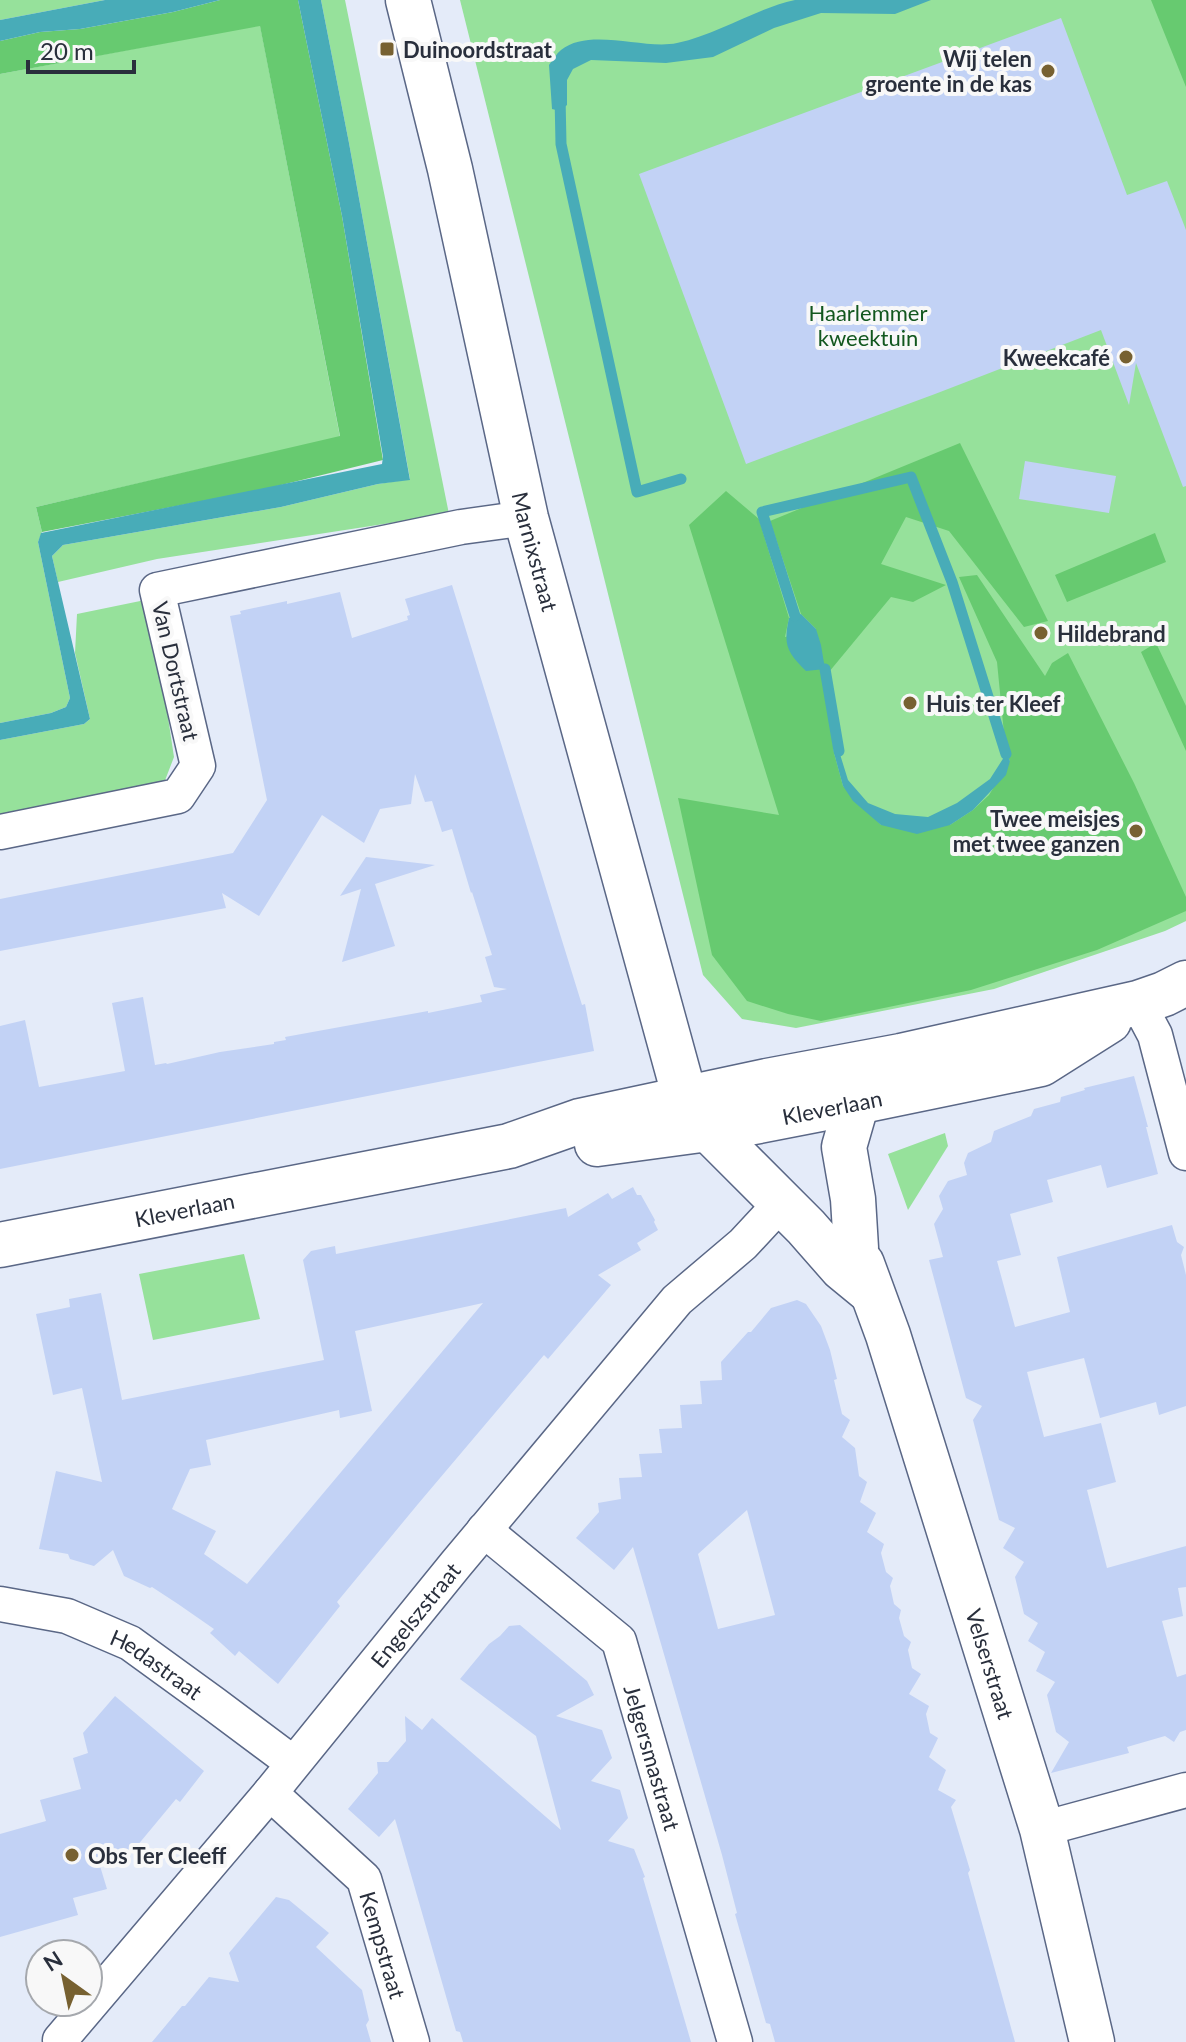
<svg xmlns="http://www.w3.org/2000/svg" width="1186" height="2042" font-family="Lato,sans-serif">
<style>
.green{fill:#96e19b}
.forest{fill:#67ca70}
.water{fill:#48acb8}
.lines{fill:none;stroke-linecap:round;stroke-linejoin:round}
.stream{stroke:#48acb8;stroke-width:11}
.building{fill:#c2d2f5;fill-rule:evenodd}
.street-casing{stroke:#5a6786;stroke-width:37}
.secondary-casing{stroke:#5a6786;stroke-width:47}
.street{stroke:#fff;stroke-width:34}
.secondary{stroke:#fff;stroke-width:44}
.poi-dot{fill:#776131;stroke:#f8f8f8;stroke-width:3}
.labels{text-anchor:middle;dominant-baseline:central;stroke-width:8;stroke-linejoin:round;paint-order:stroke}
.poi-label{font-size:22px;font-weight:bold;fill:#292f3c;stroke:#f8f8f8;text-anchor:start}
.park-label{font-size:22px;fill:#12571e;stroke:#f8f8f8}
.street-label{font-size:22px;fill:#292f3c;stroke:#f8f8f8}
</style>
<rect width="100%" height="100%" fill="#e4ebf9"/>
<path class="green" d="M 0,0 L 105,0 L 0,20 Z
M 321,0 L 345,0 L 449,514 L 157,559 L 58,582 L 52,556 L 63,545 L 281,507 L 378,484 L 410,479 L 349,143 Z
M 460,0 L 1186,0 L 1186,921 L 1165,931 L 994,989 L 796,1028 L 742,1019 L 703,975 Z
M 260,25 L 340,437 L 36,507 L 42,532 L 38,542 L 70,698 L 66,707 L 51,713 L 0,723 L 0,74 Z
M 150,599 L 174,757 L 164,783 L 0,815 L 0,740 L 84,724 L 90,719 L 75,653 L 77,614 Z
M 945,1133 L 948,1146 L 908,1210 L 888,1154 Z
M 244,1254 L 260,1319 L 153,1340 L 139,1274 Z"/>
<path class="forest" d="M 220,0 L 298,0 L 342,216 L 383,460 L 265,489 L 42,532 L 36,507 L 340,436 L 260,26 L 0,74 L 0,41 L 40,32 L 80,29 L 173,12 Z
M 1151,0 L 1186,0 L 1186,87 Z
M 960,443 L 1048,621 L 1024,627 L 949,531 L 906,517 L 881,564 L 946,585 L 913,602 L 891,597 L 824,678 L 834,753 L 843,786 L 881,825 L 950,825 L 973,810 L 989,795 L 1010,761 L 1006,754 L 997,662 L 959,577 L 977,575 L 1045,676 L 1052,663 L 1068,653 L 1134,783 L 1186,897 L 1186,911 L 1097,950 L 971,990 L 821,1021 L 788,1014 L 747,1001 L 712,955 L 678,798 L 779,815 L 689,525 L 726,491 L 759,519 L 789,618 L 785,637 L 816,629 L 801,614 L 770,521 Z
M 1155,533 L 1166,562 L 1067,602 L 1055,575 Z
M 1156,643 L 1186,706 L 1186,751 L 1141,652 Z"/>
<path class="water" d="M 105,0 L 220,0 L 173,12 L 80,29 L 40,32 L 0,41 L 0,20 Z
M 298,0 L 321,0 L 349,143 L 410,480 L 378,484 L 281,507 L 63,545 L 52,556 L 90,719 L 84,724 L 0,740 L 0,723 L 51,713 L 66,707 L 70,698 L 38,542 L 41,533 L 382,464 L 383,457 L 342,216 Z
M 795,0 L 931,0 L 895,14 L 821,13 L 774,28 L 713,57 L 666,63 L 591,60 L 573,69 L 567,80 L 567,105 L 560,111 L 552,109 L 549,65 C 553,60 556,54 561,50 C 590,27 644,50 677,43 C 719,34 754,9 795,0 Z
M 801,614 L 816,629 L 821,645 L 825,669 L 806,671 C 787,652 783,645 789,618 Z
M 839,751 L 848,780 L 868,803 L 895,814 L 928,817 L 957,803 L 990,779 L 1006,754 L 1010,761 L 1006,775 L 973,810 L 950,825 L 917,834 L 881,825 L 853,801 L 843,786 L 834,753 Z"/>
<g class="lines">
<path class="stream" d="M 560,96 L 561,144 L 637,492 L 681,479
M 795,616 L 762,512 L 911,477 L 952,582 L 1006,754
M 825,669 L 839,751"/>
</g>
<path class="building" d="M 1061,18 L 1127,195 L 1167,181 L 1186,230 L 1186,486 L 1183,487 L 1136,363 L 1129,405 L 1101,330 L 935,394 L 746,464 L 639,174 Z
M 1025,461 L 1116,476 L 1109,513 L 1019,499 Z
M 452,585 L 582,1005 L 585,1004 L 594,1051 L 0,1169 L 0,1026 L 25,1020 L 39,1087 L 125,1071 L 112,1003 L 143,997 L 155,1065 L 166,1063 L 167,1064 L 220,1052 L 274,1044 L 274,1042 L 286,1040 L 285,1037 L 428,1011 L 428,1013 L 482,1002 L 480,995 L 507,989 L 494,987 L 485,957 L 492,955 L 472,892 L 471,893 L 452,829 L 442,832 L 432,801 L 425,802 L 415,774 L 411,804 L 380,809 L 364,843 L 322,815 L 259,916 L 222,893 L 226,908 L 0,951 L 0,899 L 233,853 L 267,800 L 230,616 L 241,614 L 240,611 L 287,601 L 287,604 L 340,592 L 352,638 L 408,620 L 407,616 L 410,615 L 405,599 Z
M 366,857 L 435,865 L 375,884 L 395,946 L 342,962 L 361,889 L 340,896 Z
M 1134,1076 L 1148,1127 L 1146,1127 L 1158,1174 L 1107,1188 L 1101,1165 L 1047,1180 L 1053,1202 L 1010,1214 L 1021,1255 L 997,1261 L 1015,1327 L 1070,1312 L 1057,1257 L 1172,1225 L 1177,1242 L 1184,1247 L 1181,1255 L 1186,1275 L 1186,1406 L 1159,1415 L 1156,1402 L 1100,1418 L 1084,1358 L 1027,1372 L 1044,1437 L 1101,1423 L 1116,1482 L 1087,1490 L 1107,1568 L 1186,1546 L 1186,1587 L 1178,1588 L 1183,1616 L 1162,1621 L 1177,1677 L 1186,1674 L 1186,1730 L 1180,1732 L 1174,1742 L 1165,1736 L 1127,1747 L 1129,1753 L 1051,1773 L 1069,1742 L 1056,1732 L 1047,1695 L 1055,1682 L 1036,1671 L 1045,1652 L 1028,1641 L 1038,1623 L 1024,1614 L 1015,1577 L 1024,1562 L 1003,1548 L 1015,1528 L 999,1520 L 973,1420 L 982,1406 L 966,1398 L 929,1260 L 943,1257 L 934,1224 L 943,1209 L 939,1196 L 948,1181 L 967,1175 L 964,1163 L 968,1153 L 991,1142 L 994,1131 L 1031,1116 L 1034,1109 L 1060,1102 L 1061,1097 L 1085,1090 L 1084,1088 Z
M 633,1187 L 637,1195 L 641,1195 L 655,1220 L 654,1222 L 658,1230 L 637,1243 L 641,1250 L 598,1275 L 611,1285 L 548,1359 L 544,1355 L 418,1504 L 337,1602 L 340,1606 L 278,1684 L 239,1651 L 235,1656 L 210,1633 L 214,1629 L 178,1604 L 152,1587 L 150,1588 L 124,1576 L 113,1550 L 94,1566 L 70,1559 L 68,1554 L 39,1549 L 56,1471 L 102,1482 L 82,1388 L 53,1395 L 36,1314 L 70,1307 L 69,1299 L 101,1293 L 122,1400 L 324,1360 L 303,1260 L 311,1251 L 335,1246 L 336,1254 L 566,1208 L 568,1217 L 608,1193 L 612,1199 ZM 483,1303 L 247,1584 L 204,1554 L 216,1531 L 172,1509 L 190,1469 L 211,1465 L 206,1440 L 339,1410 L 340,1418 L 372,1411 L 355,1331 Z
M 797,1300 L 806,1304 L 821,1326 L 830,1350 L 837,1379 L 834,1380 L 842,1414 L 850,1420 L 842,1437 L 855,1448 L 859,1476 L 867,1482 L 860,1502 L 876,1513 L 867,1532 L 884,1544 L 881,1553 L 886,1572 L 893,1578 L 890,1586 L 894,1604 L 901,1610 L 899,1618 L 904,1636 L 911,1642 L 908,1650 L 912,1668 L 921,1674 L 909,1694 L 929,1706 L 926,1714 L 930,1733 L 938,1738 L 929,1757 L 946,1770 L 938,1790 L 956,1800 L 951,1807 L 970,1870 L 968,1873 L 1015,2042 L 775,2042 L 770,2024 L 766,2023 L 735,1914 L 737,1913 L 722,1855 L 633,1547 L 614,1570 L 576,1538 L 599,1512 L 598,1503 L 621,1499 L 619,1478 L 642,1477 L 639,1454 L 662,1453 L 659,1429 L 682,1428 L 680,1405 L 702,1404 L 700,1381 L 722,1380 L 721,1362 L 748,1332 L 751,1332 L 771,1308 ZM 747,1510 L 775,1615 L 718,1629 L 698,1554 Z
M 520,1625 L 587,1681 L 594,1695 L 556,1716 L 602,1730 L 612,1758 L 591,1781 L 620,1790 L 628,1818 L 608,1841 L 634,1849 L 645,1877 L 643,1878 L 691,2042 L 463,2042 L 460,2032 L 456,2031 L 395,1819 L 379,1837 L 348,1809 L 378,1773 L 377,1762 L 388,1762 L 406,1741 L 405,1716 L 422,1730 L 432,1718 L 561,1830 L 536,1736 L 460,1679 L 489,1644 L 500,1636 L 509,1626 Z
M 115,1696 L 204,1771 L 180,1802 L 176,1799 L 127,1858 L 100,1866 L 107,1889 L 73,1898 L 78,1915 L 0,1937 L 0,1834 L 46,1821 L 40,1800 L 81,1789 L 73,1758 L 88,1753 L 83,1733 Z
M 276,1897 L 289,1900 L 329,1933 L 316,1947 L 362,1990 L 369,2020 L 366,2025 L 371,2042 L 152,2042 L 182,2006 L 185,2006 L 209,1977 L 239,1982 L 229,1953 Z"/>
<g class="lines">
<g class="street-casing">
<g id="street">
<path d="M 0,832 L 178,796 L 198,766 L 157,590 L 461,527 L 526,518"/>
<path d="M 1138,1003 L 1155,1035 L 1186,1153"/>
<path id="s1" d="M 484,1530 L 619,1641 L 735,2042"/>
<path id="s2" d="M 0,1604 L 67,1616 L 130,1643 L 214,1704 L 293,1763"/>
<path id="s3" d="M 270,1793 L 364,1879 L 412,2042"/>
<path d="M 1042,1829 L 1186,1790"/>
<path id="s4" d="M 60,2040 L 270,1793 L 456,1564 L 677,1300 L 743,1244 L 782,1202"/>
</g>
</g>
<g class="secondary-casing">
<g id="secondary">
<path id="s5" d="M 408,0 L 450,169 L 526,518 L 685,1098 L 708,1129 L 806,1227 L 842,1268 L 870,1291"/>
<path id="s6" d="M 597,1144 L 738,1125 L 857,1102 L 1041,1064 L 1109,1021"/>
<path id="s7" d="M 0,1245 L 509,1146 L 580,1121 L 767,1081 L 901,1056 L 1138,1003 L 1164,994 L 1186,983"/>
<path d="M 856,1248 L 853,1199 L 844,1147 L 857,1102"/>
<path id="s8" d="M 862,1264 L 888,1335 L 1042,1829 L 1092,2042"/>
</g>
</g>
<use href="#street" class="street"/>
<use href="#secondary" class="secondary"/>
</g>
<g class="poi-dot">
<rect x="379" y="41" width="16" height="16" rx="4"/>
<circle cx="1048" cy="71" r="8"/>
<circle cx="1126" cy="357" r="8"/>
<circle cx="1041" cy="633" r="8"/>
<circle cx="910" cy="703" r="8"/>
<circle cx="1136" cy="831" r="8"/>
<circle cx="72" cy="1855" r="8"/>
</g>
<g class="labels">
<g class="poi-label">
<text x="403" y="49">Duinoordstraat</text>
<text x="1032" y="58" text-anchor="end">Wij telen<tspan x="1032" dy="25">groente in de kas</tspan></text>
<text x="1110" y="357" text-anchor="end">Kweekcafé</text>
<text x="1057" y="633">Hildebrand</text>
<text x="926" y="703">Huis ter Kleef</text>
<text x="1120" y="818" text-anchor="end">Twee meisjes<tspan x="1120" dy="25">met twee ganzen</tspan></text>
<text x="88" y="1855">Obs Ter Cleeff</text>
</g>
<g class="park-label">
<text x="868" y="312">Haarlemmer<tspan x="868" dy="25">kweektuin</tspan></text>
</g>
<g class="street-label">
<text stroke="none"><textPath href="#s5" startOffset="566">Marnixstraat</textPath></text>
<text transform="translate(176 671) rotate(77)">Van Dortstraat</text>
<text stroke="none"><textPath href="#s6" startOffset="238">Kleverlaan</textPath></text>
<text stroke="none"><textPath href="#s7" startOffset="188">Kleverlaan</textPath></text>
<text stroke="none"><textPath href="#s4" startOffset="554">Engelszstraat</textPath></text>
<text stroke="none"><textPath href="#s8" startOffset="420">Velserstraat</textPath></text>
<text stroke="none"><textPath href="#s2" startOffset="170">Hedastraat</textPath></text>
<text stroke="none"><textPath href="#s1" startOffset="296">Jelgersmastraat</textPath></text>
<text stroke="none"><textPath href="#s3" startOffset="196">Kempstraat</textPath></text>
</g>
</g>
<g transform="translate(64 1978) rotate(327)"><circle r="38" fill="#f8f8f8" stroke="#a5a8ad" stroke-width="2"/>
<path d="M0-6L14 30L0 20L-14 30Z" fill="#776131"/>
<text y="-12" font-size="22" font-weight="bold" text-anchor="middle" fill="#292f3c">N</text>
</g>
<path d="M28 60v12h106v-12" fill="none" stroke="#292f3c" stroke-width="4"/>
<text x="40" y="60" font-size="24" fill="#292f3c" stroke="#f8f8f8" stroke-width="6" paint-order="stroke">20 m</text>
</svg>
